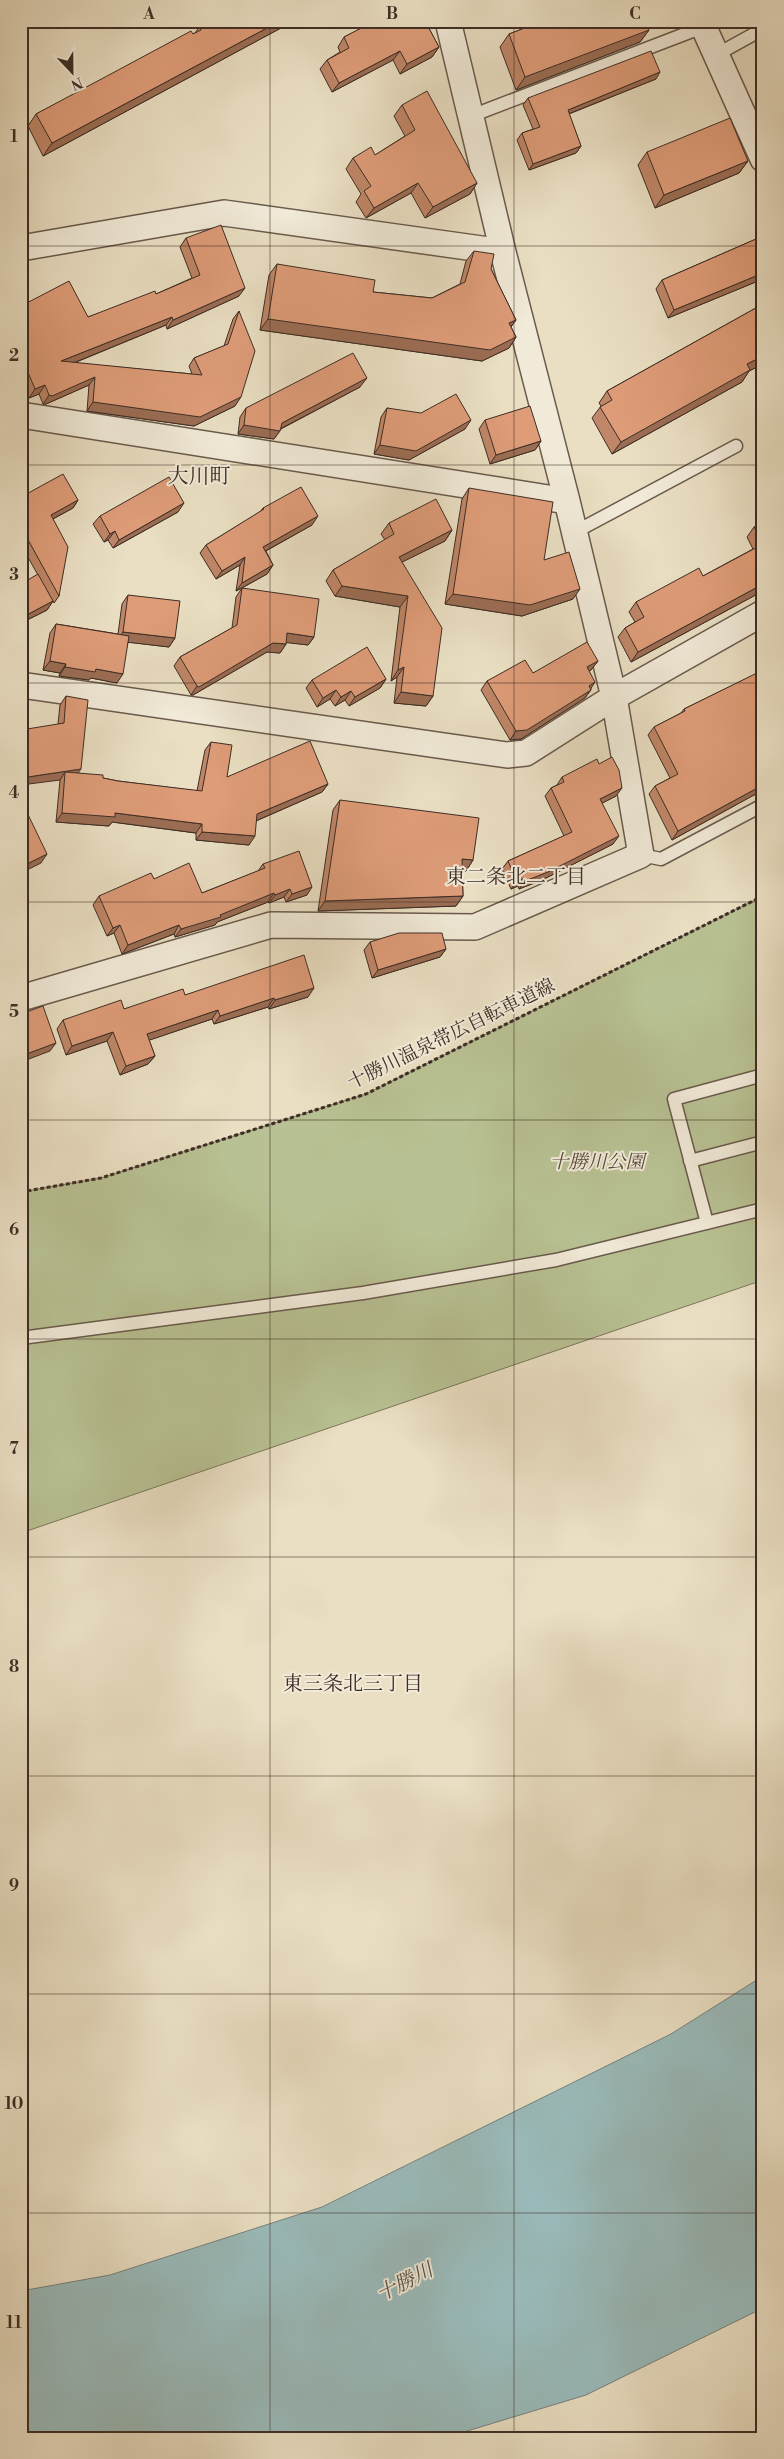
<svg xmlns="http://www.w3.org/2000/svg" width="784" height="2459" font-family="'Libre Bodoni','Noto Serif JP',serif">
<style>
.green{fill:#b8c193;stroke:#7b775c}
.water{fill:#9abbbb;stroke:#75827f}
.lines{fill:none;stroke-linecap:round;stroke-linejoin:round}
.lane-casing{stroke:#695a4c;stroke-width:15}
.street-casing{stroke:#695a4c;stroke-width:28}
.path{stroke:#3e2d25;stroke-width:3;stroke-dasharray:4 2.5;stroke-linecap:butt}
.lane{stroke:#f1ead8;stroke-width:12}
.street{stroke:#f1ead8;stroke-width:25}
.wall{fill:#bf8667;stroke:#3e2d25}
.shaded-wall{fill:#9b6d54;stroke:#3e2d25}
.building{fill:#de9c78;stroke:#3e2d25}
.grid{fill:none;stroke:#3e2d25;stroke-width:1;stroke-opacity:0.55}
.labels{text-anchor:middle;dominant-baseline:central;stroke-width:4;stroke-linejoin:round;paint-order:stroke}
.street-label{font-size:19px;fill:#3e2d25;stroke:#f1ead8}
.park-label{font-size:19px;font-style:italic;fill:#564b3b;stroke:#f1ead8}
.neighbourhood-label{font-size:20px;fill:#3e2d25;stroke:#f1ead8}
.water-label{font-size:20px;font-style:italic;fill:#55504a;stroke:#f1ead8}
.quarter-label{font-size:21px;fill:#3e2d25;stroke:#f1ead8}
.neatline{fill:none;stroke:#3e2d25;stroke-width:2}
.grid-label{font-size:16px;text-anchor:middle;font-weight:bold;fill:#3e2d25}
</style>
<rect width="100%" height="100%" fill="#eadfc3"/>
<filter id="stains"><feTurbulence type="fractalNoise" baseFrequency=".004" numOctaves="4"/><feColorMatrix values="0 0 0 0 .2 0 0 0 0 .09 0 0 0 0 .02 0 0 0 .5 -.17"/></filter>
<radialGradient id="worn" r=".72"><stop offset=".6" stop-color="#630" stop-opacity="0"/><stop offset="1" stop-color="#630" stop-opacity=".3"/></radialGradient>
<path class="green" d="M 763,896 L 763,1280 L 21,1533 L 21,1192 L 101,1178 L 366,1094 Z"/>
<path class="water" d="M 763,1976 L 763,2308 L 586,2395 L 444,2438 L 21,2438 L 21,2291 L 110,2275 L 322,2207 L 671,2034 Z"/>
<g class="lines">
<g class="lane-casing">
<path id="lane" d="M 716,55 L 763,29
M 471,116 L 703,27
M 575,532 L 736,446
M 641,855 L 661,859 L 763,805
M 690,1161 L 763,1142
M 707,1223 L 674,1099 L 763,1075
M 21,1338 L 363,1293 L 556,1260 L 763,1209"/>
</g>
<g class="street-casing">
<path id="street" d="M 701,21 L 763,159
M 21,248 L 224,213 L 503,252
M 21,415 L 567,501
M 21,685 L 507,755 L 526,753 L 614,697 L 763,613
M 21,998 L 271,925 L 475,927 L 641,855 L 614,697 L 567,501 L 503,252 L 448,21"/>
</g>
<path class="path" d="M 21,1192 L 101,1178 L 366,1094 L 763,896"/>
<use href="#lane" class="lane"/>
<use href="#street" class="street"/>
</g>
<path class="wall" d="M 209,21 L 294,21 L 43,156 L 28,126 L 36,114 L 195,33 L 200,26 Z
M 371,21 L 425,21 L 439,47 L 432,57 L 400,74 L 393,60 L 332,92 L 320,69 L 327,60 L 340,52 L 338,47 L 344,37 L 372,23 Z
M 543,21 L 664,21 L 650,26 L 648,29 L 649,30 L 640,42 L 516,90 L 500,47 L 509,34 Z
M 763,61 L 763,69 L 760,64 Z
M 656,79 L 569,114 L 581,146 L 576,153 L 529,170 L 517,140 L 522,133 L 533,129 L 523,105 L 528,98 Z
M 402,105 L 477,183 L 470,194 L 425,218 L 411,193 L 366,218 L 356,202 L 361,194 L 346,169 L 353,158 L 375,155 L 405,136 L 394,116 Z
M 647,152 L 748,161 L 739,173 L 655,208 L 638,165 Z
M 763,236 L 763,279 L 668,318 L 656,289 L 662,280 Z
M 186,238 L 239,296 L 167,329 L 166,325 L 74,363 L 192,374 L 189,366 L 194,358 L 224,346 L 233,319 L 239,311 L 235,406 L 194,426 L 87,411 L 89,385 L 46,404 L 43,404 L 39,394 L 29,398 L 21,379 L 21,306 L 88,317 L 156,294 L 192,278 L 180,247 Z
M 474,251 L 491,269 L 516,320 L 511,327 L 516,337 L 509,348 L 482,361 L 260,330 L 269,275 L 277,264 L 373,292 L 432,298 L 460,284 L 466,261 Z
M 763,304 L 763,364 L 749,371 L 742,382 L 612,454 L 592,418 L 601,406 L 599,403 L 607,391 Z
M 360,387 L 281,429 L 274,439 L 238,434 L 240,417 L 246,408 Z
M 387,408 L 465,429 L 409,460 L 374,454 L 381,417 Z
M 485,420 L 541,441 L 535,450 L 490,464 L 479,429 Z
M 469,488 L 573,599 L 522,616 L 445,604 L 462,499 Z
M 21,497 L 78,500 L 73,508 L 53,519 L 59,596 L 54,603 L 53,601 L 47,610 L 21,623 L 21,584 L 38,575 L 21,545 Z
M 263,508 L 312,525 L 266,551 L 273,565 L 267,574 L 242,588 L 314,637 L 308,645 L 286,642 L 286,644 L 280,653 L 267,652 L 193,695 L 191,695 L 174,666 L 180,657 L 232,628 L 236,597 L 242,588 L 236,591 L 240,565 L 216,579 L 200,553 L 206,545 L 260,512 Z
M 178,512 L 113,548 L 108,540 L 104,542 L 93,524 L 100,516 Z
M 763,522 L 763,591 L 631,662 L 618,637 L 625,628 L 635,622 L 629,612 L 636,602 L 703,576 L 753,549 L 747,537 L 754,527 Z
M 389,523 L 452,530 L 445,541 L 402,562 L 433,696 L 426,706 L 394,703 L 397,677 L 391,681 L 400,607 L 335,596 L 326,581 L 333,570 L 385,540 L 381,534 Z
M 128,595 L 175,638 L 169,647 L 128,642 L 117,683 L 91,678 L 89,680 L 59,676 L 60,673 L 43,670 L 50,633 L 56,624 L 118,634 L 122,604 Z
M 598,661 L 591,670 L 589,671 L 591,690 L 585,698 L 521,739 L 510,740 L 481,690 L 487,681 Z
M 763,663 L 763,790 L 672,840 L 649,794 L 655,786 L 670,778 L 648,735 L 654,727 L 681,713 L 684,709 L 762,671 L 760,667 Z
M 386,679 L 380,688 L 349,706 L 345,700 L 335,706 L 330,699 L 317,707 L 306,688 L 312,680 Z
M 66,696 L 78,773 L 118,781 L 197,791 L 205,750 L 211,742 L 227,777 L 328,784 L 322,792 L 256,821 L 249,845 L 196,840 L 196,833 L 112,822 L 109,826 L 56,822 L 60,780 L 58,724 L 60,705 Z
M 562,777 L 616,796 L 602,803 L 613,844 L 542,880 L 519,889 L 518,886 L 511,889 L 502,869 L 508,861 L 564,836 L 545,796 L 551,788 L 557,785 Z
M 340,800 L 473,860 L 466,871 L 462,870 L 463,896 L 456,906 L 318,911 L 333,810 Z
M 263,864 L 307,895 L 286,902 L 284,897 L 269,903 L 268,902 L 217,922 L 215,925 L 175,937 L 174,934 L 122,954 L 114,933 L 107,936 L 93,905 L 99,896 L 154,879 L 202,893 L 258,871 Z
M 370,942 L 446,949 L 440,957 L 372,978 L 364,950 Z
M 185,995 L 308,997 L 269,1009 L 268,1007 L 214,1024 L 212,1019 L 149,1040 L 155,1056 L 148,1064 L 120,1075 L 107,1041 L 66,1055 L 57,1029 L 63,1020 L 124,1009 Z"/>
<path class="shaded-wall" d="M 280,21 L 294,21 L 43,156 L 52,143 Z
M 647,21 L 664,21 L 650,26 L 647,31 L 649,30 L 640,42 L 516,90 L 525,77 Z
M 439,47 L 432,57 L 400,74 L 407,64 Z
M 400,51 L 393,60 L 332,92 L 339,83 Z
M 660,72 L 656,79 L 563,116 L 568,110 Z
M 581,146 L 576,153 L 529,170 L 533,164 Z
M 748,161 L 739,173 L 655,208 L 664,195 Z
M 418,183 L 411,193 L 366,218 L 374,208 Z
M 477,183 L 470,194 L 425,218 L 433,207 Z
M 763,273 L 763,279 L 668,318 L 674,310 Z
M 245,288 L 239,296 L 167,329 L 173,320 Z
M 172,317 L 166,325 L 56,370 L 61,361 Z
M 268,319 L 516,337 L 509,348 L 482,361 L 260,330 Z
M 516,320 L 508,330 L 509,323 Z
M 763,356 L 763,364 L 749,371 L 742,382 L 612,454 L 621,442 L 747,364 Z
M 27,370 L 21,377 L 21,372 Z
M 95,377 L 89,385 L 46,404 L 43,404 L 49,395 Z
M 367,378 L 360,387 L 278,430 L 280,431 L 274,439 L 238,434 L 244,425 L 282,423 Z
M 45,385 L 39,394 L 29,398 L 35,389 Z
M 241,397 L 235,406 L 194,426 L 87,411 L 93,402 Z
M 471,420 L 465,429 L 409,460 L 374,454 L 380,445 Z
M 541,441 L 535,450 L 490,464 L 496,455 Z
M 78,500 L 73,508 L 45,523 L 51,515 Z
M 184,503 L 178,512 L 113,548 L 119,540 Z
M 318,516 L 312,525 L 258,555 L 263,547 Z
M 452,530 L 445,541 L 392,567 L 399,557 Z
M 115,531 L 108,540 L 104,542 L 110,534 Z
M 245,557 L 240,565 L 216,579 L 222,571 Z
M 273,565 L 267,574 L 236,591 L 242,583 Z
M 763,584 L 763,591 L 631,662 L 638,652 Z
M 342,586 L 408,596 L 400,607 L 335,596 Z
M 580,589 L 573,599 L 522,616 L 445,604 L 453,594 Z
M 53,601 L 47,610 L 21,623 L 21,618 Z
M 123,632 L 175,638 L 169,647 L 117,641 Z
M 287,633 L 314,637 L 308,645 L 281,642 Z
M 273,643 L 286,644 L 280,653 L 267,652 L 193,695 L 191,695 L 197,686 Z
M 50,661 L 66,664 L 60,673 L 43,670 Z
M 598,661 L 591,670 L 580,676 L 587,667 Z
M 65,667 L 96,669 L 123,674 L 117,683 L 91,678 L 89,680 L 59,676 Z
M 404,667 L 397,677 L 391,681 L 398,670 Z
M 386,679 L 380,688 L 349,706 L 355,697 Z
M 595,682 L 585,698 L 521,739 L 510,740 L 516,731 Z
M 336,690 L 330,699 L 317,707 L 323,698 Z
M 351,691 L 345,700 L 335,706 L 341,697 Z
M 401,692 L 433,696 L 426,706 L 394,703 Z
M 81,769 L 75,777 L 65,772 L 60,780 L 21,785 L 21,778 Z
M 328,784 L 322,792 L 251,823 L 257,814 Z
M 763,785 L 763,790 L 672,840 L 678,831 Z
M 622,788 L 616,796 L 595,807 L 600,799 Z
M 62,813 L 115,813 L 202,824 L 196,833 L 112,822 L 109,826 L 56,822 Z
M 202,832 L 255,836 L 249,845 L 196,840 Z
M 619,836 L 613,844 L 542,880 L 519,889 L 525,881 Z
M 47,854 L 41,863 L 21,873 L 21,867 Z
M 462,859 L 473,860 L 466,871 L 454,869 Z
M 524,878 L 518,886 L 511,889 L 517,881 Z
M 312,887 L 307,895 L 286,902 L 292,894 Z
M 290,889 L 284,897 L 269,903 L 275,895 Z
M 274,893 L 268,902 L 217,922 L 215,925 L 175,937 L 181,929 Z
M 463,896 L 456,906 L 318,911 L 325,901 Z
M 120,925 L 114,933 L 107,936 L 113,928 Z
M 179,925 L 174,934 L 122,954 L 128,945 Z
M 446,949 L 440,957 L 372,978 L 378,970 Z
M 314,988 L 308,997 L 269,1009 L 275,1000 Z
M 274,998 L 268,1007 L 214,1024 L 220,1016 Z
M 218,1010 L 212,1019 L 141,1043 L 147,1034 Z
M 113,1032 L 107,1041 L 66,1055 L 72,1046 Z
M 56,1043 L 50,1051 L 21,1062 L 21,1056 Z
M 155,1056 L 148,1064 L 120,1075 L 126,1066 Z"/>
<path class="building" d="M 209,21 L 280,21 L 52,143 L 36,114 L 191,31 L 193,34 L 201,30 L 200,26 Z
M 375,21 L 425,21 L 439,47 L 407,64 L 400,51 L 339,83 L 327,60 L 349,48 L 344,37 Z
M 543,21 L 651,21 L 652,24 L 647,26 L 649,30 L 525,77 L 509,34 Z
M 651,51 L 660,72 L 568,110 L 581,146 L 533,164 L 522,133 L 540,127 L 528,98 Z
M 427,91 L 477,183 L 433,207 L 418,183 L 374,208 L 364,191 L 371,186 L 353,158 L 371,147 L 375,155 L 415,130 L 402,105 Z
M 730,118 L 748,161 L 664,195 L 647,152 Z
M 221,225 L 245,288 L 173,320 L 172,317 L 61,361 L 202,375 L 194,358 L 228,344 L 239,311 L 255,351 L 241,397 L 200,417 L 93,402 L 95,377 L 52,396 L 49,395 L 45,385 L 35,389 L 27,370 L 21,372 L 21,306 L 69,281 L 88,317 L 155,291 L 156,294 L 200,275 L 186,238 Z
M 763,236 L 763,273 L 674,310 L 662,280 Z
M 474,251 L 494,254 L 491,269 L 516,320 L 509,323 L 516,337 L 490,350 L 268,319 L 277,264 L 375,280 L 373,292 L 432,298 L 465,282 Z
M 763,304 L 763,356 L 747,364 L 750,370 L 621,442 L 600,407 L 612,400 L 607,391 Z
M 353,353 L 367,378 L 282,423 L 280,431 L 244,425 L 246,408 Z
M 456,394 L 471,420 L 416,451 L 380,445 L 387,408 L 421,413 Z
M 530,406 L 541,441 L 496,455 L 485,420 Z
M 63,474 L 78,500 L 51,515 L 68,547 L 59,596 L 21,527 L 21,497 Z
M 169,477 L 184,503 L 119,540 L 115,531 L 110,534 L 100,516 Z
M 301,487 L 318,516 L 263,547 L 273,565 L 242,583 L 245,557 L 222,571 L 206,545 L 264,509 L 263,508 Z
M 469,488 L 553,502 L 544,560 L 569,552 L 580,589 L 530,605 L 453,594 Z
M 436,499 L 452,530 L 399,557 L 442,628 L 433,696 L 401,692 L 404,667 L 398,670 L 408,596 L 342,586 L 333,570 L 394,534 L 389,523 Z
M 763,522 L 763,584 L 638,652 L 625,628 L 644,617 L 636,602 L 699,568 L 703,576 L 763,544 L 754,527 Z
M 38,574 L 53,601 L 21,618 L 21,584 Z
M 242,588 L 319,599 L 314,637 L 287,633 L 286,644 L 273,643 L 199,687 L 197,686 L 180,657 L 237,625 Z
M 128,595 L 180,601 L 175,638 L 123,632 Z
M 56,624 L 129,636 L 123,674 L 96,669 L 95,672 L 65,667 L 66,664 L 50,661 Z
M 587,642 L 598,661 L 587,667 L 595,682 L 589,686 L 591,690 L 527,730 L 516,731 L 487,681 L 525,660 L 533,673 Z
M 367,647 L 386,679 L 355,697 L 351,691 L 341,697 L 336,690 L 323,698 L 312,680 Z
M 763,670 L 763,785 L 678,831 L 655,786 L 678,774 L 654,727 L 685,711 L 684,709 Z
M 66,696 L 88,700 L 81,769 L 21,778 L 21,730 L 64,723 Z
M 310,741 L 328,784 L 257,814 L 255,836 L 202,832 L 202,824 L 115,813 L 115,817 L 62,813 L 65,772 L 103,775 L 103,778 L 118,781 L 202,791 L 211,742 L 232,745 L 227,777 Z
M 612,757 L 619,770 L 622,788 L 600,799 L 619,836 L 548,872 L 525,881 L 524,878 L 517,881 L 508,861 L 572,832 L 551,788 L 564,782 L 562,777 L 597,759 L 599,764 Z
M 21,800 L 47,854 L 21,867 Z
M 340,800 L 479,818 L 473,860 L 462,859 L 463,896 L 325,901 Z
M 299,851 L 312,887 L 292,894 L 290,889 L 275,895 L 274,893 L 220,915 L 221,917 L 181,929 L 179,925 L 128,945 L 120,925 L 113,928 L 99,896 L 151,873 L 154,879 L 189,863 L 202,893 L 265,868 L 263,864 Z
M 399,933 L 442,933 L 446,949 L 378,970 L 370,942 Z
M 304,955 L 314,988 L 275,1000 L 274,998 L 220,1016 L 218,1010 L 147,1034 L 155,1056 L 126,1066 L 113,1032 L 72,1046 L 63,1020 L 121,1000 L 124,1009 L 183,989 L 185,995 Z
M 43,1006 L 56,1043 L 21,1056 L 21,1014 Z"/>
<path class="grid" d="M 270,21 L 270,2438M 514,21 L 514,2438M 21,246 L 763,246M 21,465 L 763,465M 21,683 L 763,683M 21,902 L 763,902M 21,1120 L 763,1120M 21,1339 L 763,1339M 21,1557 L 763,1557M 21,1776 L 763,1776M 21,1994 L 763,1994M 21,2213 L 763,2213"/>
<g class="labels">
<g class="street-label">
<text transform="translate(451 1034) rotate(-26)">十勝川温泉帯広自転車道線</text>
</g>
<g class="park-label">
<text x="597" y="1162">十勝川公園</text>
</g>
<g class="neighbourhood-label">
<text x="516" y="877">東二条北二丁目</text>
<text x="353" y="1684">東三条北三丁目</text>
</g>
<g class="water-label">
<text transform="translate(405 2283) rotate(-27)">十勝川</text>
</g>
<g class="quarter-label">
<text x="199" y="477">大川町</text>
</g>
</g>
<rect width="784" height="2459" fill="none" stroke="#eadfc3" stroke-width="55"/>
<g transform="translate(72 72) rotate(158)" stroke="#f1ead8" stroke-width="4" paint-order="stroke">
<path d="M0-4L9 19L0 12L-9 19Z" fill="#3e2d25"/>
<text y="-8" font-size="14" font-weight="bold" text-anchor="middle" fill="#3e2d25">N</text>
</g>
<rect x="28" y="28" width="728" height="2404" class="neatline"/>
<g class="grid-label">
<text x="149" y="19">A</text>
<text x="392" y="19">B</text>
<text x="635" y="19">C</text>
<text x="14" y="142">1</text>
<text x="14" y="361">2</text>
<text x="14" y="580">3</text>
<text x="14" y="798">4</text>
<text x="14" y="1017">5</text>
<text x="14" y="1235">6</text>
<text x="14" y="1454">7</text>
<text x="14" y="1672">8</text>
<text x="14" y="1891">9</text>
<text x="14" y="2109">10</text>
<text x="14" y="2328">11</text>
</g>
<rect width="100%" height="100%" filter="url(#stains)"/>
<rect width="100%" height="100%" fill="url(#worn)"/>
</svg>
